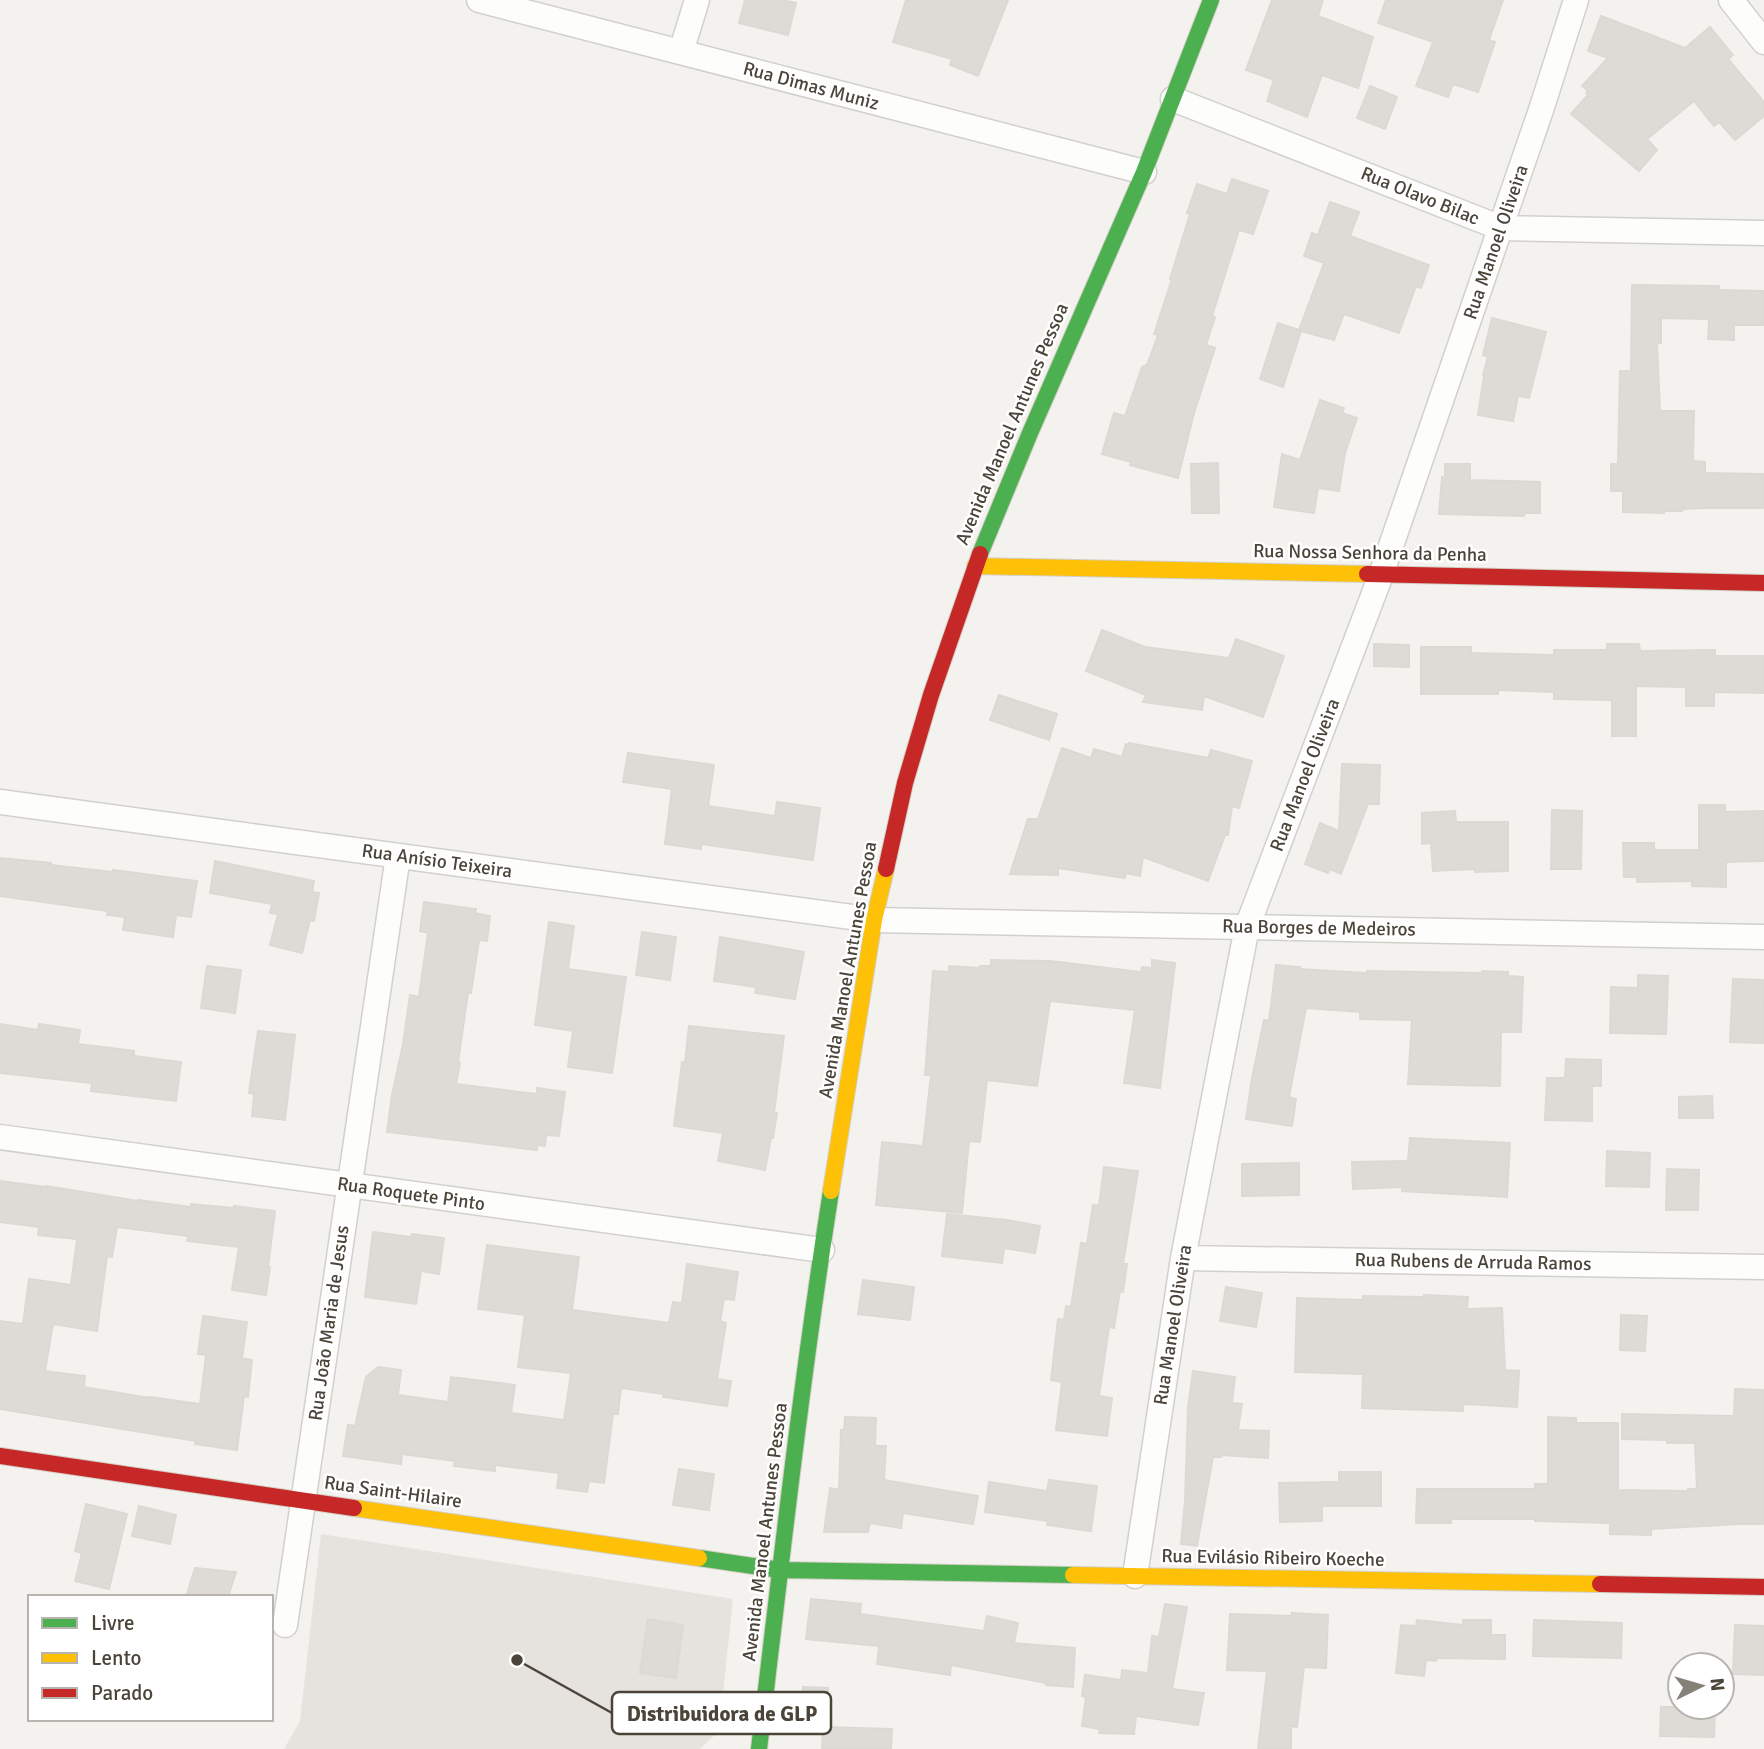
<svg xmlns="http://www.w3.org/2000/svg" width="1764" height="1749" font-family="Signika,sans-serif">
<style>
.industrial{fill:#e6e2de}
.building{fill:#dedbd6;stroke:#dcd9d4;stroke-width:2}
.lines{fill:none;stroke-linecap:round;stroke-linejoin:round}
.street-casing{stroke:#d2d0cb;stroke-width:27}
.fast-casing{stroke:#d3cfc5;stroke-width:18}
.slow-casing{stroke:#d3cfc5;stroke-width:18}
.jam-casing{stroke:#d3cfc5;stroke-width:18}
.street{stroke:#fdfdfc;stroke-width:24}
.fast{stroke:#4caf50;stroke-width:16}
.slow{stroke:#ffc107;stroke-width:16}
.jam{stroke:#c62828;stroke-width:16}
.labels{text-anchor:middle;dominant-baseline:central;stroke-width:5;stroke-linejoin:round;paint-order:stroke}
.street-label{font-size:19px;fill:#4b4439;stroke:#fff}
.leader{fill:none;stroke:#4b4439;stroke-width:2.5}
.callout-dot{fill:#4b4439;stroke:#fff;stroke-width:2.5}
.callout{fill:#fff;stroke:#4b4439;stroke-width:2.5}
.callout-label{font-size:21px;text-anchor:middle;font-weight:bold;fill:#4b4439}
</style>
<rect width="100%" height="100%" fill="#f4f2ee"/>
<path class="industrial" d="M 321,1534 L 733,1599 L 719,1731 L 700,1749 L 284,1749 L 300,1721 Z"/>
<path class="building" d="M 745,0 L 783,0 L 796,3 L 788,35 L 739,23 Z
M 906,0 L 1008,0 L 978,76 L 950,65 L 952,59 L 893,42 Z
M 1272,0 L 1323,0 L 1318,16 L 1373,37 L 1358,88 L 1322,75 L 1307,117 L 1267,101 L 1274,80 L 1246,70 Z
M 1386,0 L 1503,0 L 1489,40 L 1495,42 L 1478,92 L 1453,84 L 1448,97 L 1416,86 L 1433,42 L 1378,23 Z
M 1601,16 L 1685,48 L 1710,27 L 1733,55 L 1728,59 L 1764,102 L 1764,116 L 1735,140 L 1719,122 L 1714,126 L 1694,101 L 1647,139 L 1657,150 L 1639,171 L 1571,114 L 1588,95 L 1586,93 L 1588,91 L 1582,86 L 1608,58 L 1588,51 Z
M 1370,86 L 1397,97 L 1385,129 L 1357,118 Z
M 1232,179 L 1268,191 L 1253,234 L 1239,230 L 1212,316 L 1215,317 L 1206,345 L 1215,348 L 1194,413 L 1178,478 L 1130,465 L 1131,462 L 1102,454 L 1114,413 L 1125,416 L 1142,367 L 1147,365 L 1158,335 L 1154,334 L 1172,279 L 1170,279 L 1190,214 L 1187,213 L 1197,184 L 1227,194 Z
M 1330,202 L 1359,212 L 1350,236 L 1429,265 L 1421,288 L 1416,286 L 1399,333 L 1344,314 L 1334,340 L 1301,331 L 1283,387 L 1260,379 L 1278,323 L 1299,330 L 1324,263 L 1304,256 L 1312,233 L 1318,235 Z
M 1632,285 L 1719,286 L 1719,290 L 1764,291 L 1764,325 L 1734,325 L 1734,340 L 1708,339 L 1709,319 L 1661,318 L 1661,343 L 1657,343 L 1660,411 L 1694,411 L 1693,461 L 1705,462 L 1705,473 L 1764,474 L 1764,508 L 1705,508 L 1684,509 L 1682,511 L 1664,511 L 1664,513 L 1623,512 L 1623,491 L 1611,491 L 1611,464 L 1618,464 L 1620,371 L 1631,371 Z
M 1492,318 L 1546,332 L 1529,398 L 1518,396 L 1513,421 L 1478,415 L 1484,376 L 1483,375 L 1488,357 L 1483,355 Z
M 1320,400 L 1344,408 L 1342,413 L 1357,418 L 1345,453 L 1339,491 L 1318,488 L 1314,513 L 1274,507 L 1282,454 L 1300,460 Z
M 1218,463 L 1219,513 L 1192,513 L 1191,464 Z
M 1445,464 L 1470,464 L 1470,480 L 1540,482 L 1540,513 L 1525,513 L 1524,516 L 1439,514 L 1442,477 L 1445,477 Z
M 1102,630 L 1145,647 L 1229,658 L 1236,639 L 1284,656 L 1263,717 L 1204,696 L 1202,710 L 1143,702 L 1146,695 L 1086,671 Z
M 1374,644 L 1409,645 L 1409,667 L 1374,666 Z
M 1607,644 L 1639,644 L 1640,651 L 1715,650 L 1715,656 L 1764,656 L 1764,693 L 1714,692 L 1714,706 L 1686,706 L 1686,687 L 1636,686 L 1636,736 L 1612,736 L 1612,700 L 1554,699 L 1554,692 L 1498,690 L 1498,694 L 1421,694 L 1421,647 L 1471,647 L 1471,653 L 1554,655 L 1554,650 L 1607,650 Z
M 999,695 L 1057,714 L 1049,740 L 990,720 Z
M 1129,743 L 1208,758 L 1211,750 L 1252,761 L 1239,808 L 1232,806 L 1228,835 L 1225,835 L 1208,881 L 1143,857 L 1140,876 L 1126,873 L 1125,878 L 1058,868 L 1058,875 L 1010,874 L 1028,819 L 1038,819 L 1062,748 L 1091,758 L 1094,749 L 1122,757 L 1126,744 L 1129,745 Z
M 628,753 L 714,765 L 708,806 L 775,816 L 777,802 L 820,808 L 813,860 L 701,844 L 701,849 L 665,844 L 672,789 L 623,782 Z
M 1342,764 L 1380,765 L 1379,804 L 1368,804 L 1341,874 L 1330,869 L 1328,873 L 1305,864 L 1320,823 L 1339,831 Z
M 1699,805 L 1725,805 L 1725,812 L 1764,811 L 1764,861 L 1726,862 L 1726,887 L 1692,886 L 1692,881 L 1637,882 L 1637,877 L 1624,877 L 1623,843 L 1654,843 L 1654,850 L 1699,850 Z
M 1552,810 L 1582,811 L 1581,869 L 1551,869 Z
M 1455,811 L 1456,822 L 1508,822 L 1508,871 L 1475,872 L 1475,869 L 1433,871 L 1431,843 L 1422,844 L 1422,813 Z
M 0,858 L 51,863 L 51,865 L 113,872 L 113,870 L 197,881 L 191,917 L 176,915 L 173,937 L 123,930 L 125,917 L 107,915 L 108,911 L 0,896 Z
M 215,861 L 314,881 L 312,892 L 319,893 L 314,921 L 310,920 L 302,953 L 270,945 L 278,914 L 270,913 L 272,904 L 210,893 Z
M 424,902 L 476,909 L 475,913 L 490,916 L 487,941 L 479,940 L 471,993 L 468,993 L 458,1062 L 460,1063 L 456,1084 L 519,1092 L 537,1094 L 537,1088 L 565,1092 L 559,1136 L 546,1135 L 545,1146 L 537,1145 L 537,1150 L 387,1132 L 392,1095 L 403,1044 L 410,995 L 419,997 L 428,933 L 420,931 Z
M 549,922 L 574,926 L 568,969 L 626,977 L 612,1073 L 568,1067 L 573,1031 L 535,1025 Z
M 642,932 L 676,937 L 670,980 L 636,975 Z
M 720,937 L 804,952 L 795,999 L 755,993 L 756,987 L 714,981 Z
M 991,960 L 1050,961 L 1141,972 L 1142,967 L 1152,968 L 1152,960 L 1175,963 L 1160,1088 L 1124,1083 L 1135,1010 L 1050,1001 L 1037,1086 L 987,1080 L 980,1142 L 969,1141 L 962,1213 L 876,1205 L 882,1142 L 923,1146 L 931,1075 L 925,1075 L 933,971 L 949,972 L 949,966 L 980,968 L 980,966 L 991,966 Z
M 1276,965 L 1300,967 L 1299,969 L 1367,973 L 1367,971 L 1482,973 L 1482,971 L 1508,972 L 1508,976 L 1523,977 L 1521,1032 L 1501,1032 L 1500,1086 L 1408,1084 L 1412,1020 L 1360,1019 L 1360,1012 L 1306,1008 L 1289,1097 L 1296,1099 L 1292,1126 L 1246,1119 L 1252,1078 L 1264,1020 L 1269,1021 Z
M 207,966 L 241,970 L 235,1013 L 201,1008 Z
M 1638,975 L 1668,976 L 1666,1034 L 1610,1033 L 1611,987 L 1638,988 Z
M 1733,979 L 1764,980 L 1763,1008 L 1764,1008 L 1764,1043 L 1730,1042 Z
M 0,1024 L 38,1030 L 39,1024 L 80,1030 L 78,1044 L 134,1051 L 134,1056 L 181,1062 L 176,1101 L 91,1091 L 92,1083 L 0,1073 Z
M 689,1026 L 784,1036 L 774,1112 L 777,1113 L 773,1138 L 771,1138 L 765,1170 L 718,1161 L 723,1133 L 674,1126 L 682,1062 L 685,1063 Z
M 258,1031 L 295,1035 L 285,1120 L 252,1116 L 254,1094 L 249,1093 Z
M 1566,1059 L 1601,1060 L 1601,1086 L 1592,1086 L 1592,1121 L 1545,1120 L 1547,1078 L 1565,1078 Z
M 1712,1096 L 1713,1118 L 1679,1118 L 1679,1097 Z
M 1410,1138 L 1510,1143 L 1507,1197 L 1402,1191 L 1402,1187 L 1353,1189 L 1352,1162 L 1408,1161 Z
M 1607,1151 L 1650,1153 L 1649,1187 L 1606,1186 Z
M 1299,1163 L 1299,1195 L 1242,1196 L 1242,1164 Z
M 1104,1167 L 1138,1171 L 1123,1264 L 1127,1264 L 1123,1292 L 1120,1291 L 1114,1328 L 1109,1327 L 1099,1396 L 1112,1398 L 1107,1436 L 1056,1430 L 1062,1382 L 1051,1380 L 1058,1319 L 1064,1320 L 1066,1306 L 1071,1307 L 1081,1243 L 1087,1244 L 1093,1205 L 1099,1206 Z
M 1667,1169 L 1699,1170 L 1698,1210 L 1666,1210 Z
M 0,1181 L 46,1187 L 46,1186 L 138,1201 L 138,1200 L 191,1207 L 191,1204 L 234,1208 L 234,1206 L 275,1211 L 268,1267 L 270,1267 L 266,1295 L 232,1290 L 239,1247 L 187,1241 L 188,1236 L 117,1227 L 112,1257 L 107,1256 L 97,1331 L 53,1324 L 45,1371 L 85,1376 L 84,1387 L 149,1398 L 149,1397 L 200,1404 L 206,1355 L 198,1354 L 203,1316 L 247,1322 L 242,1358 L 252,1360 L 248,1397 L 244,1396 L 237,1450 L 195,1444 L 196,1441 L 0,1409 L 0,1321 L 23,1324 L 29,1279 L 71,1285 L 77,1239 L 38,1235 L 39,1227 L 0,1222 Z
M 947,1214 L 1007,1220 L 1040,1226 L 1035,1253 L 1004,1248 L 1002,1263 L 942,1256 Z
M 373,1232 L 411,1237 L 412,1234 L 444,1238 L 439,1274 L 421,1271 L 416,1304 L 365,1297 Z
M 487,1245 L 579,1257 L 572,1310 L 669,1323 L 673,1302 L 682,1303 L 687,1264 L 738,1272 L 734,1300 L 724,1299 L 720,1321 L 726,1323 L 717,1379 L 731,1381 L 727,1406 L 663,1397 L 664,1394 L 621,1388 L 618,1414 L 613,1414 L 604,1483 L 589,1481 L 587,1492 L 557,1488 L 559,1473 L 495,1465 L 495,1471 L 454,1466 L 455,1461 L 402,1454 L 401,1464 L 343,1456 L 348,1425 L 355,1426 L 366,1377 L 378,1367 L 401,1370 L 398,1395 L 448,1402 L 451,1377 L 515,1385 L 511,1413 L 564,1420 L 571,1373 L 518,1367 L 525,1315 L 478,1309 Z
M 863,1280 L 914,1287 L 910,1320 L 858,1314 Z
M 1226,1287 L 1262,1293 L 1256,1327 L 1220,1321 Z
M 1424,1295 L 1468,1297 L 1467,1309 L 1502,1308 L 1505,1370 L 1519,1371 L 1517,1407 L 1463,1404 L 1463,1411 L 1362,1408 L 1363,1374 L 1295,1372 L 1297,1298 L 1363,1300 L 1363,1296 L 1424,1297 Z
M 1621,1315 L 1647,1316 L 1645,1351 L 1620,1350 Z
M 1193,1371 L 1235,1377 L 1232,1403 L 1242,1404 L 1238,1430 L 1269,1431 L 1268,1458 L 1221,1455 L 1221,1457 L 1213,1457 L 1197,1546 L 1181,1544 L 1185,1501 L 1188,1407 Z
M 1735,1389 L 1764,1390 L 1764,1524 L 1738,1524 L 1651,1529 L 1651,1535 L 1610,1534 L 1610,1523 L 1535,1521 L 1535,1519 L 1451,1519 L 1451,1523 L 1416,1523 L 1417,1489 L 1535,1489 L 1535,1484 L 1548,1484 L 1548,1417 L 1576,1418 L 1576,1423 L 1618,1423 L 1618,1490 L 1688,1491 L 1688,1489 L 1697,1489 L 1695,1443 L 1667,1443 L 1667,1440 L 1622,1439 L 1622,1414 L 1734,1416 Z
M 845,1417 L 876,1418 L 875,1446 L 886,1446 L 884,1480 L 978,1496 L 973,1524 L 903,1513 L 901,1528 L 870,1523 L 868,1532 L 824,1532 L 830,1488 L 839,1490 L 841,1430 L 844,1430 Z
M 679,1469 L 714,1474 L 709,1510 L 673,1505 Z
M 1339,1472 L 1381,1472 L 1381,1506 L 1322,1506 L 1322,1521 L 1280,1522 L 1279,1483 L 1339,1482 Z
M 1049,1480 L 1097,1486 L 1091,1531 L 1047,1525 L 1048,1521 L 985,1512 L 989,1482 L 1047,1491 Z
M 86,1504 L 127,1514 L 109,1589 L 75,1581 L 82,1553 L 75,1551 Z
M 139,1506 L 176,1515 L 170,1544 L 132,1536 Z
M 195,1568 L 236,1572 L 228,1597 L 186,1597 Z
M 811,1599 L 861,1604 L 860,1614 L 984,1631 L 987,1616 L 1018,1623 L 1014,1643 L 1075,1648 L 1073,1687 L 1046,1685 L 1046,1683 L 951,1665 L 950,1675 L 877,1664 L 879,1646 L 806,1639 Z
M 1165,1604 L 1187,1607 L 1172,1689 L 1204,1693 L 1198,1725 L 1136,1716 L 1134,1734 L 1099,1733 L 1100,1729 L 1082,1726 L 1086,1697 L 1082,1696 L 1085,1675 L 1121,1680 L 1122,1670 L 1148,1673 L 1152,1636 L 1159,1637 Z
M 1292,1613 L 1328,1615 L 1326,1668 L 1304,1667 L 1297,1727 L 1291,1726 L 1291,1749 L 1258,1749 L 1267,1671 L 1227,1670 L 1230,1614 L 1292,1616 Z
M 648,1619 L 683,1625 L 676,1678 L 640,1673 Z
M 1417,1620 L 1463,1625 L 1463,1620 L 1491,1620 L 1491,1635 L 1505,1635 L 1505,1659 L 1437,1658 L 1436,1661 L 1426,1660 L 1424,1676 L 1396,1673 L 1401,1625 L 1416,1626 Z
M 1534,1620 L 1622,1623 L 1621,1658 L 1533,1656 Z
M 1735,1625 L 1764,1626 L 1764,1675 L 1733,1674 Z
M 803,1687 L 828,1688 L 828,1722 L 801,1721 Z
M 1661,1707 L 1715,1707 L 1714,1737 L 1660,1736 Z
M 823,1727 L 892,1729 L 891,1749 L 822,1749 Z"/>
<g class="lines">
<g class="street-casing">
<path id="street" d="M 479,0 L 1144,172
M 1731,0 L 1764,42
M 681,52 L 697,0
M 1173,99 L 1501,228 L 1764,233
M 0,802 L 874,920 L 1764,937
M 0,1137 L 822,1250
M 1183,1258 L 1764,1267
M 1135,1576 L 1183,1258 L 1247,927 L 1381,575 L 1542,107 L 1576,0
M 285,1625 L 398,856"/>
</g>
<g class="fast-casing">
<path id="fast" d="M 980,554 L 1030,433 L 1144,172 L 1211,0
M 699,1558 L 780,1570 L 1073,1575
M 759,1749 C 781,1563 802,1376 831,1191"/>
</g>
<g class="slow-casing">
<path id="slow" d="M 975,566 L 1367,574
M 831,1191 L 874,920 L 886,869
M 354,1508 L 699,1558
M 1073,1575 L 1600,1584"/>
</g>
<g class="jam-casing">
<path id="jam" d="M 1367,574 L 1764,583
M 886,869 L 905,783 L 931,695 L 980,554
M 0,1456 L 354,1508
M 1600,1584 L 1764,1587"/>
</g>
<use href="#street" class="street"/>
<use href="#fast" class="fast"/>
<use href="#slow" class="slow"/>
<use href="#jam" class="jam"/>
</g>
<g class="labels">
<g class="street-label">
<text transform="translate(811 86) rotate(15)">Rua Dimas Muniz</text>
<text transform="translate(1420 196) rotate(22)">Rua Olavo Bilac</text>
<text transform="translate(1496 242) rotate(-71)">Rua Manoel Oliveira</text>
<text transform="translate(1012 424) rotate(-67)">Avenida Manoel Antunes Pessoa</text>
<text transform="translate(1370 553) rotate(1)">Rua Nossa Senhora da Penha</text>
<text transform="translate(1305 775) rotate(-69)">Rua Manoel Oliveira</text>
<text transform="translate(437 861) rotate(8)">Rua Anísio Teixeira</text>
<text transform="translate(1319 928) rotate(1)">Rua Borges de Medeiros</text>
<text transform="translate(848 970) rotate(-80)">Avenida Manoel Antunes Pessoa</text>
<text transform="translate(411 1194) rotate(8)">Rua Roquete Pinto</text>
<text transform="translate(1473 1262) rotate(1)">Rua Rubens de Arruda Ramos</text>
<text transform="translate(329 1323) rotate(-82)">Rua João Maria de Jesus</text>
<text transform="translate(1173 1325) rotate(-81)">Rua Manoel Oliveira</text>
<text transform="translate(393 1492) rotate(8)">Rua Saint-Hilaire</text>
<text transform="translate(765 1532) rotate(-83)">Avenida Manoel Antunes Pessoa</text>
<text transform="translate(1273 1558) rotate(1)">Rua Evilásio Ribeiro Koeche</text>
</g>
</g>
<path class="leader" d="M517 1660L612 1713"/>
<circle class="callout-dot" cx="517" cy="1660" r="7"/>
<rect class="callout" x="612" y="1692" width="219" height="42" rx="7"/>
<g class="callout-label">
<text x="722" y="1721">Distribuidora de GLP</text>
</g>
<rect x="28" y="1595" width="245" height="126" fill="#ffffff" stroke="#b7b4b0" stroke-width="2"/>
<rect x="42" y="1618" width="35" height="10" fill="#4caf50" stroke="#b7b4b0" stroke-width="2"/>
<text x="91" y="1630" font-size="21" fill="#4b4439">Livre</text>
<rect x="42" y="1653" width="35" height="10" fill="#ffc107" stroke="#b7b4b0" stroke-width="2"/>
<text x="91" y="1665" font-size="21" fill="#4b4439">Lento</text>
<rect x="42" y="1688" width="35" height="10" fill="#c62828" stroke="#b7b4b0" stroke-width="2"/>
<text x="91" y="1700" font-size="21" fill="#4b4439">Parado</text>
<g transform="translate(1701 1686) rotate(85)"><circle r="33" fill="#ffffff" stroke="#b7b4b0" stroke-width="2"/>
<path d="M0-5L12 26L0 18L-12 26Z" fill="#868178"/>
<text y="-10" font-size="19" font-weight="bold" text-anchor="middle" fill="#4b4439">N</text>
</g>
</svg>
